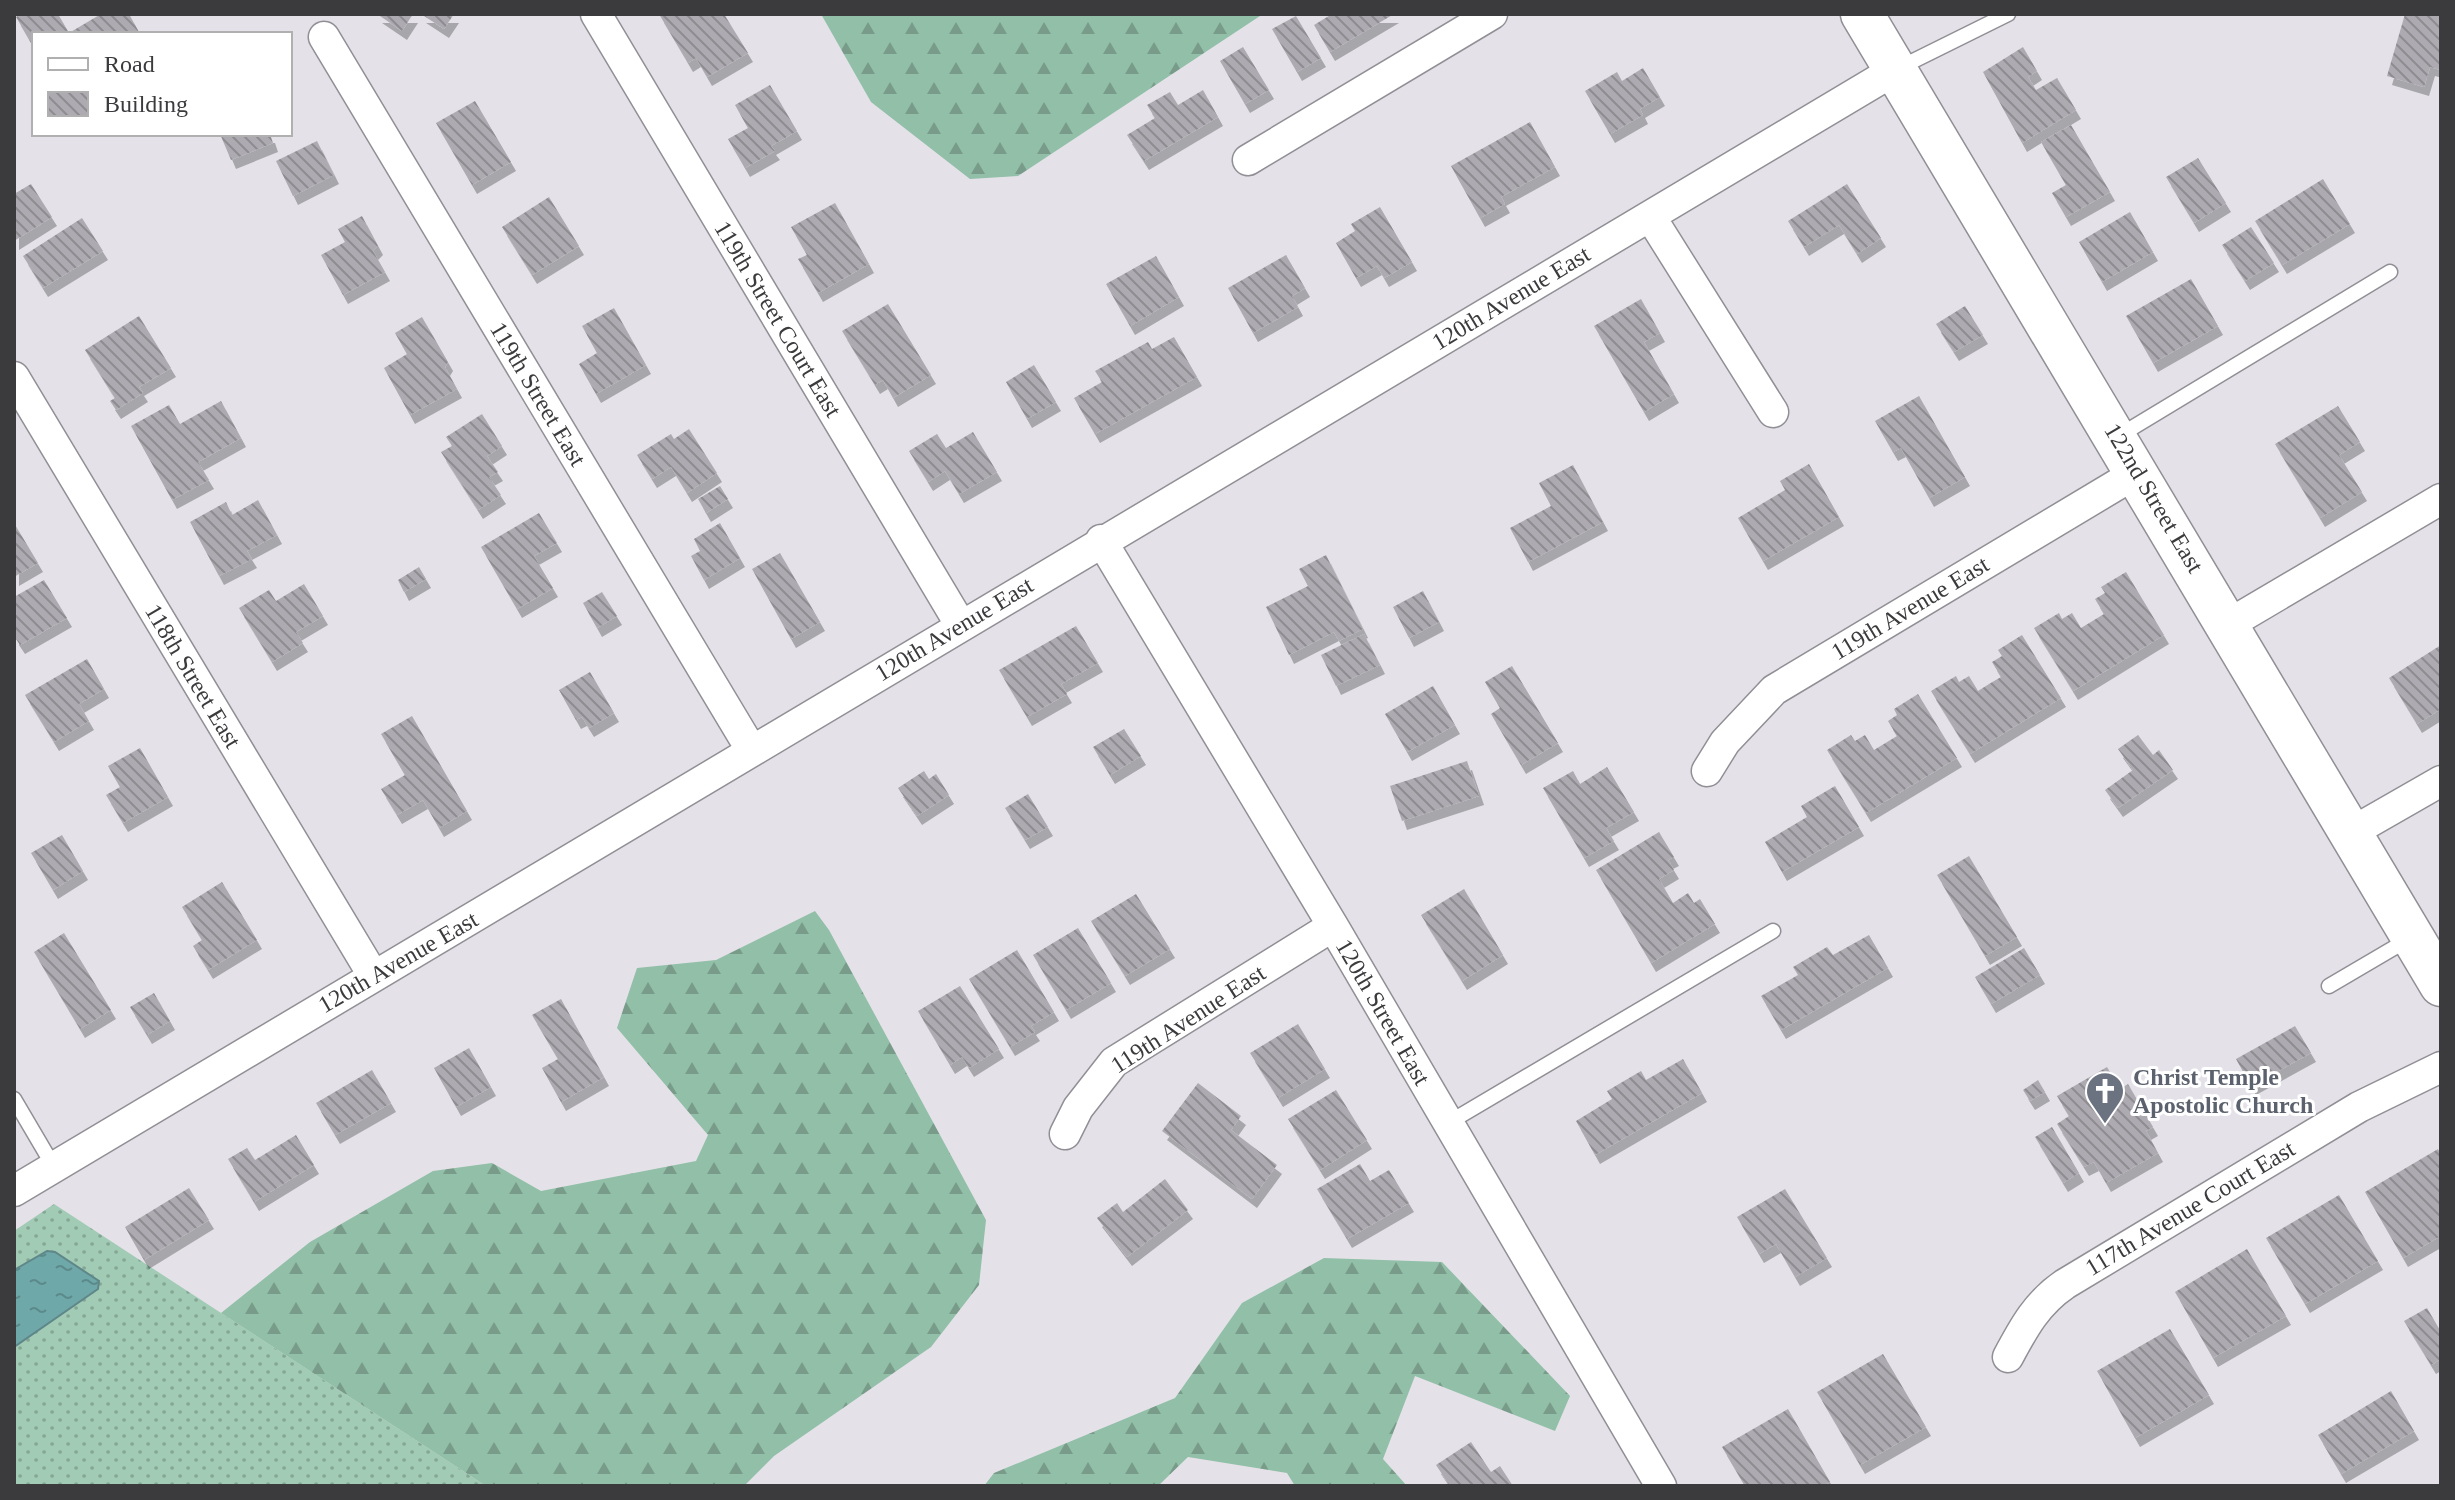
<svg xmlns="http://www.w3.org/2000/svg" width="2455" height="1500" font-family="Georgia,serif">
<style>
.grass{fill:url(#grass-dots)}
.forest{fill:url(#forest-firs)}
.water{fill:url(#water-ripples);stroke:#5f8789;stroke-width:2}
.building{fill:url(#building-back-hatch);filter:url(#shadow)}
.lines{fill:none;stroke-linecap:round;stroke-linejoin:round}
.lane-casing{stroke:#918f95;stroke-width:17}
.street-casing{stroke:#918f95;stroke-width:33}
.secondary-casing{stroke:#918f95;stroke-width:45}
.lane{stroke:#fff;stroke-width:14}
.street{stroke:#fff;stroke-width:30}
.secondary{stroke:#fff;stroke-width:42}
.labels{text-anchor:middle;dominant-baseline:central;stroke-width:6;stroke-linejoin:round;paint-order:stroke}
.street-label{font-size:24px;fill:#3b3a3d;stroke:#fff}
.worship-label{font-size:24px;font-weight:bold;fill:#5b616d;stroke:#fff;text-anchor:start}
</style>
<defs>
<pattern id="grass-dots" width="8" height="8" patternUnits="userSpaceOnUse" patternTransform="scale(2)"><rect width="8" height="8" fill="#a1cbb4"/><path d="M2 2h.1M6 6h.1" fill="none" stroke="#84a694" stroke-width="1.8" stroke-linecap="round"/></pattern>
<pattern id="forest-firs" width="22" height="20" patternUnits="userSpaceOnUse" patternTransform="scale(2)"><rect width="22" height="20" fill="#91bfa7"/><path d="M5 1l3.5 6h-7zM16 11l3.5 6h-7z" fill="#789c89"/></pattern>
<pattern id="water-ripples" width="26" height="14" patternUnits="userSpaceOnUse" patternTransform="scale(2)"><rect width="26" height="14" fill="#6fa8a9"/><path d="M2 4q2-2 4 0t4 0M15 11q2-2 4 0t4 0" fill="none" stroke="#5c8a8b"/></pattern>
<pattern id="building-back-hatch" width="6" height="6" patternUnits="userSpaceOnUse" patternTransform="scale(2)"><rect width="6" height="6" fill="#adabb1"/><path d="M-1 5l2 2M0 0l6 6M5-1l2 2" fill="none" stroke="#8e8c91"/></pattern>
<filter id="shadow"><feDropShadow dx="5" dy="9" stdDeviation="0" flood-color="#0004"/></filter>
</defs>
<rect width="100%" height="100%" fill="#e4e2e8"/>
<path class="grass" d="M 54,1204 L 486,1486 L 14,1486 L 14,1231 Z"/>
<path class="forest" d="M 821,14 L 1263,14 L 1018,176 L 970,179 L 871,102 Z
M 815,911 L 829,930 L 986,1220 L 979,1285 L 931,1347 L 774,1456 L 744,1486 L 486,1486 L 221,1313 L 310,1242 L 433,1171 L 492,1163 L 541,1191 L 696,1161 L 708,1135 L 617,1028 L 637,968 L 716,960 Z
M 1324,1258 L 1442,1262 L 1570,1396 L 1555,1431 L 1415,1376 L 1383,1459 L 1407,1486 L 1295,1486 L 1287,1473 L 1188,1457 L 1158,1486 L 984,1486 L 994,1473 L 1175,1398 L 1242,1303 Z"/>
<path class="water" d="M 47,1251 L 55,1252 L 99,1281 L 98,1289 L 14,1347 L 14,1270 Z"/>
<path class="building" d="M 21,14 L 58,14 L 69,33 L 101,14 L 129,14 L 140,34 L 34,34 L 34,48 L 16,17 Z
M 377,14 L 413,14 L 402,31 Z
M 421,14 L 454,14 L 444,29 Z
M 659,14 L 724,14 L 748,53 L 707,77 L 696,58 L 688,63 Z
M 1332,14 L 1394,14 L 1330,52 L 1314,25 Z
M 2405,14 L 2441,14 L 2441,70 L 2430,67 L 2424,87 L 2387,76 Z
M 1296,16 L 1321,58 L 1297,72 L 1272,29 Z
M 1243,47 L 1269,90 L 1245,104 L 1220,61 Z
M 2023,47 L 2037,71 L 2028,77 L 2036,90 L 2057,78 L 2076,110 L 2022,143 L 1983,72 Z
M 1643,68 L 1660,97 L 1640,109 L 1643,115 L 1610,134 L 1585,91 L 1617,72 L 1622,81 Z
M 770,85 L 797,131 L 771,146 L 775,151 L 745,168 L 728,139 L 748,128 L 735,105 Z
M 1203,90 L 1218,117 L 1144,161 L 1127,135 L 1155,118 L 1147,105 L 1170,92 L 1178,105 Z
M 475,101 L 511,162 L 472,185 L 436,123 Z
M 1530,122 L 1555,167 L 1501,197 L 1505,204 L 1480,218 L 1451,166 Z
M 2071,125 L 2110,192 L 2066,217 L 2052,193 L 2066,185 L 2041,142 Z
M 220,134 L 270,134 L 273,143 L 231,160 Z
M 317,141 L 334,175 L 293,196 L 276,161 Z
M 2198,158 L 2226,203 L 2194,223 L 2166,177 Z
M 2323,179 L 2350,224 L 2282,265 L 2255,221 Z
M 31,184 L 52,217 L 14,241 L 14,194 Z
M 1847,184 L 1881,238 L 1857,254 L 1839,225 L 1804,247 L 1788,221 Z
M 549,197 L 579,246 L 532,275 L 502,227 Z
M 835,203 L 869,264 L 818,293 L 798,259 L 807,255 L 791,227 Z
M 1380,207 L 1412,262 L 1384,278 L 1377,266 L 1356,278 L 1336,243 L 1355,231 L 1351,224 Z
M 2130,212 L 2153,252 L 2102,282 L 2079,242 Z
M 362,216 L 378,246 L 373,251 L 385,272 L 343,295 L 321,255 L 345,242 L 338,229 Z
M 82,218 L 103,251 L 43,288 L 23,256 Z
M 2251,227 L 2274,263 L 2245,281 L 2222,245 Z
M 1286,255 L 1305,288 L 1292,296 L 1298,307 L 1253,333 L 1228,288 Z
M 1156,256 L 1179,297 L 1130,326 L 1106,284 Z
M 2191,279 L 2218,326 L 2153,363 L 2126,316 Z
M 1641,299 L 1660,333 L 1644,342 L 1674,394 L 1644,412 L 1594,326 Z
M 888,304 L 931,375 L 893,398 L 883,380 L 875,385 L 842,331 Z
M 1965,306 L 1983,335 L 1954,352 L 1936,324 Z
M 614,308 L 646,365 L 596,394 L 579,364 L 597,353 L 582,326 Z
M 139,316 L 171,368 L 139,387 L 143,393 L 116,410 L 110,401 L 115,398 L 85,350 Z
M 422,317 L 448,362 L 445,367 L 457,389 L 410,415 L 384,368 L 407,354 L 395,333 Z
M 1174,337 L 1197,377 L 1095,434 L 1074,398 L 1102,382 L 1095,371 L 1148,342 L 1152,349 Z
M 1034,365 L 1056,402 L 1027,419 L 1006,382 Z
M 1919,396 L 1965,477 L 1929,498 L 1901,448 L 1893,452 L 1875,421 Z
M 221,401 L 241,438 L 198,462 L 209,480 L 172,500 L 131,426 L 169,405 L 180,424 Z
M 2338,406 L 2360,442 L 2339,455 L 2362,492 L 2320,518 L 2275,444 Z
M 482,414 L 502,446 L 487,456 L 498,472 L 489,477 L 501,495 L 478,510 L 441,452 L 452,446 L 446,437 Z
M 689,429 L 717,473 L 687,493 L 671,467 L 652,479 L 637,455 L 671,434 L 674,439 Z
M 973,432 L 997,472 L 959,494 L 945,471 L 928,482 L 909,451 L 937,434 L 946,448 Z
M 1809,464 L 1839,517 L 1763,561 L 1738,518 L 1785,490 L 1780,481 Z
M 1573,465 L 1603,522 L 1528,562 L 1510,528 L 1551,506 L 1539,483 Z
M 720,486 L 728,499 L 706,513 L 698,499 Z
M 258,500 L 277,535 L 247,551 L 252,559 L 219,576 L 190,522 L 226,502 L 232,515 Z
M 539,513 L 557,543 L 534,556 L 553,588 L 517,609 L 481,547 Z
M 14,523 L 38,563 L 14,577 Z
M 720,523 L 740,558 L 704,580 L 691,556 L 700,551 L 694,539 Z
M 780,553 L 820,622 L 791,639 L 752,569 Z
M 1326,555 L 1363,629 L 1339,641 L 1334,632 L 1289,655 L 1266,607 L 1308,586 L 1299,569 Z
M 419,567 L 426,579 L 404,592 L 398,580 Z
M 2126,572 L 2164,635 L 2073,691 L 2034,628 L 2059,613 L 2062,619 L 2072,613 L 2081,628 L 2104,614 L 2095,599 L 2105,593 L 2101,587 Z
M 44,580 L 67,618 L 20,645 L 14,636 L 14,597 Z
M 304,584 L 323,616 L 296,632 L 303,643 L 272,662 L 239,608 L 269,590 L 276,601 Z
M 1423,591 L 1439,622 L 1409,638 L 1393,607 Z
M 602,592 L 617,616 L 597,628 L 583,603 Z
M 1076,626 L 1098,663 L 1061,684 L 1067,694 L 1027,717 L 999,670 Z
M 1364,634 L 1380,665 L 1336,686 L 1321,655 Z
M 2022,635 L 2061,698 L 1970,754 L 1931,691 L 1956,676 L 1959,682 L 1969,676 L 1978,691 L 1989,684 L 2001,677 L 1992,662 L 2002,656 L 1998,650 Z
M 2441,645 L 2441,709 L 2417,724 L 2389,678 Z
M 87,659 L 104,689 L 79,704 L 89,721 L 54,742 L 25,695 Z
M 1512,666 L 1558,743 L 1521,765 L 1491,714 L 1500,708 L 1485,682 Z
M 590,672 L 614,713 L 589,728 L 582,717 L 576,720 L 559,690 Z
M 1433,686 L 1455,725 L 1407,752 L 1385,714 Z
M 1918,694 L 1957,758 L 1866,813 L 1827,750 L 1851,735 L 1855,741 L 1865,735 L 1874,750 L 1897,736 L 1888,721 L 1897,715 L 1894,709 Z
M 412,716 L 467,811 L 439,828 L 423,800 L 397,815 L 381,789 L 405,775 L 381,734 Z
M 1124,729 L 1141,756 L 1110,775 L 1093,747 Z
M 2138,735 L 2153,755 L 2159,750 L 2173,770 L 2118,808 L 2105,790 L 2133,770 L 2118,749 Z
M 140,748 L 168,797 L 123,823 L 106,795 L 120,787 L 108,766 Z
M 1467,761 L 1479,796 L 1402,821 L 1390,786 Z
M 1607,767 L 1634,812 L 1606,828 L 1614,841 L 1584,858 L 1543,788 L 1573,771 L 1580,784 Z
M 924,771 L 929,779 L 936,774 L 949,795 L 917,816 L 898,788 Z
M 1835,786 L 1859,827 L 1782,872 L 1765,842 L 1807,817 L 1801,806 Z
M 1028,794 L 1048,827 L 1025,840 L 1005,808 Z
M 1659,832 L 1674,857 L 1668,860 L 1674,870 L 1659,879 L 1673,903 L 1688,893 L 1694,903 L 1700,899 L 1715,924 L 1651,963 L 1596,870 Z
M 62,835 L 83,871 L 53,890 L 31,853 Z
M 1969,856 L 2017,937 L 1985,956 L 1937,875 Z
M 222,882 L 257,940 L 208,970 L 193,946 L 202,940 L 182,907 Z
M 1464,889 L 1503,955 L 1462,981 L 1421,915 Z
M 1136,894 L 1170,949 L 1125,976 L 1091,921 Z
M 1078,928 L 1111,983 L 1066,1010 L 1033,955 Z
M 64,933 L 111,1010 L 80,1029 L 34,952 Z
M 1869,935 L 1888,968 L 1781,1030 L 1761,996 L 1798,975 L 1793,967 L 1827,947 L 1833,955 Z
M 2024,948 L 2040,975 L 1991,1004 L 1975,977 Z
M 1017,950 L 1054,1012 L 1031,1026 L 1035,1032 L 1010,1047 L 969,979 Z
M 960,986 L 999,1049 L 969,1068 L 962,1057 L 950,1065 L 918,1011 Z
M 154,993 L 170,1021 L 147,1035 L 130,1007 Z
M 561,999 L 604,1077 L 561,1102 L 542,1068 L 558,1059 L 532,1015 Z
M 1298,1024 L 1325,1069 L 1278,1098 L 1250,1053 Z
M 2295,1026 L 2311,1053 L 2251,1086 L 2236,1059 Z
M 469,1048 L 491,1087 L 456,1107 L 434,1068 Z
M 1683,1059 L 1702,1093 L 1595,1155 L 1576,1121 L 1612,1099 L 1607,1091 L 1641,1071 L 1646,1080 Z
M 2107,1067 L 2120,1089 L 2128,1084 L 2153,1127 L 2146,1131 L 2158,1153 L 2106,1183 L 2094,1162 L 2084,1167 L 2057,1124 L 2069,1116 L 2057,1096 Z
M 372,1070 L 391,1103 L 335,1135 L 316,1103 Z
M 2038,1080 L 2045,1092 L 2030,1101 L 2023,1090 Z
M 1198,1083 L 1241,1116 L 1231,1130 L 1277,1165 L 1252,1199 L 1162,1131 Z
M 1336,1090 L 1367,1140 L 1320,1170 L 1288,1119 Z
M 2052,1127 L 2079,1173 L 2063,1183 L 2035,1137 Z
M 296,1135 L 314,1165 L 254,1202 L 228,1159 L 247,1148 L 255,1160 Z
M 2438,1149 L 2441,1155 L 2441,1236 L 2403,1258 L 2365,1192 Z
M 1360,1164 L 1370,1181 L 1389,1170 L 1409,1203 L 1347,1239 L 1317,1189 Z
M 1165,1179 L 1188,1210 L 1127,1257 L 1097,1218 L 1117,1203 L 1123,1212 Z
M 189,1188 L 209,1220 L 144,1260 L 125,1227 Z
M 1785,1189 L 1827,1258 L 1795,1277 L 1776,1244 L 1759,1254 L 1737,1217 Z
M 2339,1195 L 2378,1261 L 2305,1304 L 2266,1238 Z
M 2247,1249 L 2286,1316 L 2213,1358 L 2175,1292 Z
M 2427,1308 L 2441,1332 L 2441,1359 L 2431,1365 L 2404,1321 Z
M 2170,1329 L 2209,1395 L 2135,1438 L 2097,1371 Z
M 1883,1354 L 1926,1427 L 1860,1465 L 1817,1392 Z
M 2391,1391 L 2414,1431 L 2341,1474 L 2318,1435 Z
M 1788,1409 L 1830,1482 L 1823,1486 L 1745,1486 L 1722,1447 Z
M 1471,1442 L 1491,1472 L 1500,1466 L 1513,1486 L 1450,1486 L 1436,1465 Z"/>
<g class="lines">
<g class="lane-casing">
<path id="lane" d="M 1899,68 L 2008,14
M 2117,437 L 2390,272
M 2329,986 L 2409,939
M 14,1099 L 54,1167
M 1448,1123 L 1773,931"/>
</g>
<g class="street-casing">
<path id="street" d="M 596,14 L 960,624
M 324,37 L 752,751
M 1248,160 L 1492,14
M 1650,216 L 1773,412
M 14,377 L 373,975
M 1101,540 L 1333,926 L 1661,1486
M 2229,624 L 2441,499
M 1707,771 L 1725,742 L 1774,690 L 2138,472
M 2352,832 L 2441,781
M 1065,1134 L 1078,1108 L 1114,1062 L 1333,926
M 14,1191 L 1895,70
M 2008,1357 C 2024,1327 2037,1303 2065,1284 L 2359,1107 L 2441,1067"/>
</g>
<g class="secondary-casing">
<path id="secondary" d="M 1862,14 L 2441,985"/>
</g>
<use href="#lane" class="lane"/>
<use href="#street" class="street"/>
<use href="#secondary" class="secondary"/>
</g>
<defs>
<g id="church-pin" transform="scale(2)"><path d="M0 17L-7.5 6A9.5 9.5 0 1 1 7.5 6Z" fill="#6b7280" stroke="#fff"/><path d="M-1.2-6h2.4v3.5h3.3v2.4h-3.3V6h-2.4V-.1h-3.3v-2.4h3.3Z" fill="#fff"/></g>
</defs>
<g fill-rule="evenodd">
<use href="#church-pin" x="2105" y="1091"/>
</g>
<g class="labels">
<g class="street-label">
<text transform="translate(1511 298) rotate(-31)">120th Avenue East</text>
<text transform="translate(778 319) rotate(59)">119th Street Court East</text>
<text transform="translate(538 394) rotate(59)">119th Street East</text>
<text transform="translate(2154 498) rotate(59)">122nd Street East</text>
<text transform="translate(1910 608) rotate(-31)">119th Avenue East</text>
<text transform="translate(954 629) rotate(-31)">120th Avenue East</text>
<text transform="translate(193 676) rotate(59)">118th Street East</text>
<text transform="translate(398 962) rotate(-30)">120th Avenue East</text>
<text transform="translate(1383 1012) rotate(60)">120th Street East</text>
<text transform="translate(1188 1019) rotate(-33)">119th Avenue East</text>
<text transform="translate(2190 1208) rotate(-31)">117th Avenue Court East</text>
</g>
<g class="worship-label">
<text x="2133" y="1077">Christ Temple<tspan x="2133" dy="28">Apostolic Church</tspan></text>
</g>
</g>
<rect width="2455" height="1500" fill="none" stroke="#3b3a3d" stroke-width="32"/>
<rect x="32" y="32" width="260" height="104" fill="#ffffff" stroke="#b1b0b1" stroke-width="2"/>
<rect x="48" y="58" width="40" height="12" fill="#ffffff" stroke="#b1b0b1" stroke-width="2"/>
<text x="104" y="72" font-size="24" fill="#3b3a3d">Road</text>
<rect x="48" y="92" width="40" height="24" fill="url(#building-back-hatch)" stroke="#b1b0b1" stroke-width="2"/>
<text x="104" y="112" font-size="24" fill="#3b3a3d">Building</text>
</svg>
